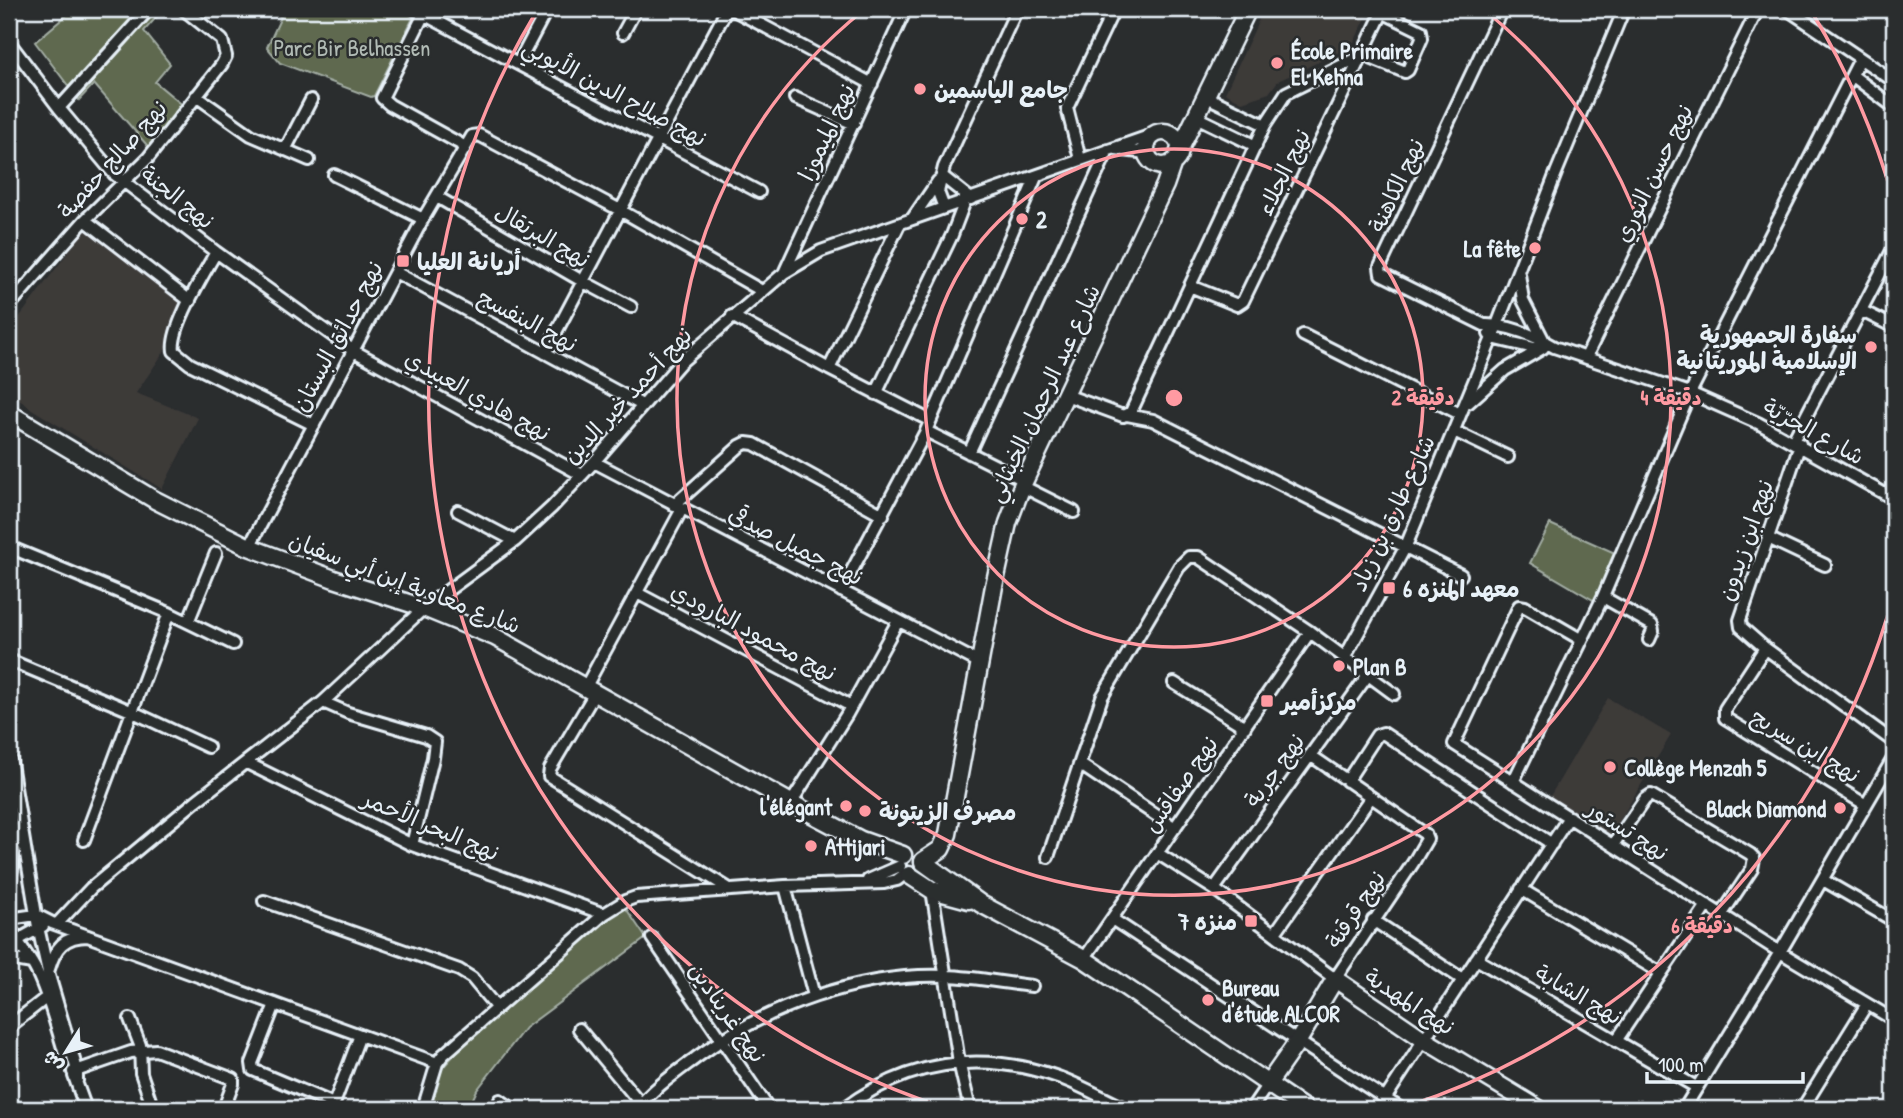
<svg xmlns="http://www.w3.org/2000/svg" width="1903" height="1118" font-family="'Patrick Hand','Playpen Sans Arabic',sans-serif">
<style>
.built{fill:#3d3a39}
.green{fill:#5e6950;stroke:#a3ada4;stroke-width:2}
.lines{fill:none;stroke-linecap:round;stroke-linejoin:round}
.street-casing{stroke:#e8f1f8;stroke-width:16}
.secondary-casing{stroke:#e8f1f8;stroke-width:21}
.street{stroke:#2a2d2e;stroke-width:10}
.secondary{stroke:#2a2d2e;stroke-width:16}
.ring{fill:none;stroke:#ff9aa2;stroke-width:3.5}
.poi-dot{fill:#ff9aa2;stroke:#2a2d2e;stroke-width:2.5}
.labels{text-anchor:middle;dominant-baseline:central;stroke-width:5;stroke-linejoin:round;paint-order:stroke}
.park-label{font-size:23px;fill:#b1bbb5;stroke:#2a2d2e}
.poi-label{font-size:23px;font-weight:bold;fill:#e8f1f8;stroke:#2a2d2e;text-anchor:start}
.street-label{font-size:23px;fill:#e8f1f8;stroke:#2a2d2e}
.centre{fill:#ff9aa2;stroke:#2a2d2e;stroke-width:3.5}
.ring-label{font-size:21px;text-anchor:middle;font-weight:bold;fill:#ff9aa2;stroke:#2a2d2e;stroke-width:5;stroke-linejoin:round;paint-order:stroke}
</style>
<rect width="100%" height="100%" fill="#2a2d2e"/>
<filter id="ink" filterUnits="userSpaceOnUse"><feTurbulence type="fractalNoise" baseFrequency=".0143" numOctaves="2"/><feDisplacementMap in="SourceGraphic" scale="14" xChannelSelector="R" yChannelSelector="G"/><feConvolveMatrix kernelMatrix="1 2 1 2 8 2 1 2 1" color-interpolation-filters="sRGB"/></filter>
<g filter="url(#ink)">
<path class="built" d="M 1264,9 L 1358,9 L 1368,14 L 1352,46 L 1278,81 L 1269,93 L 1242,102 L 1225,93 Z
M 93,219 L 189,297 L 164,352 L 136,393 L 198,418 L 162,489 L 30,408 L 9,390 L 9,331 Z
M 1608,698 L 1671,735 L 1611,835 L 1549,798 Z"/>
<path class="green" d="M 74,9 L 160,9 L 162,11 L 144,31 L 170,64 L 155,82 L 186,108 L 152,151 L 94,84 L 79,100 L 35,42 Z
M 274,9 L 400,9 L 413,16 L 413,18 L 374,96 L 371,97 L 280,63 L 267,47 L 281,17 L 272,12 Z
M 1550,524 L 1615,553 L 1595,601 L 1530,563 Z
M 625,907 L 646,938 L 525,1028 L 477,1090 L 468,1109 L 428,1109 L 438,1073 L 461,1047 L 607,918 Z"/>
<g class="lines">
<g class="street-casing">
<path id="street" d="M 414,9 L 759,192
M 732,9 L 872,84
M 1502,9 L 1380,267 L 1381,274 L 1484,325 C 1509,324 1533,335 1554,347 L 1690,393 L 1758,423 L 1894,499
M 1787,9 L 1894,81
M 424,14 L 382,98 L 390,105 L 464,146
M 623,33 L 636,9
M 9,42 L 59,108 L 114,174 L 216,252 L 354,351 L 582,475
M 518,64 L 547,9
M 1853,76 L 1894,107
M 196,96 L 251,135 L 309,160
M 1207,97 L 1265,125
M 795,98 L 854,124
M 59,108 L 149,9
M 1196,117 L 1256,146
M 1116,149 L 1146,153
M 285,150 L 311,100
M 1080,159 L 1067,108 L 1114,9
M 334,175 L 423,219
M 942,176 L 971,199
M 437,197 L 582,281 L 631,307
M 944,208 L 938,192 L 944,167 L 1017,9
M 912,219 L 938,181
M 85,220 L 190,301
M 216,252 C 204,274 170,328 174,351 L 190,364 L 314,425
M 395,272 L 642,405
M 784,273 L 906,9
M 1190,286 L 1237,305 L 1243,301 L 1384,9
M 9,306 L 85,220 L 148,158 L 222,64 L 226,56 L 222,40 L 183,9
M 1862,311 L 1894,327
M 732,316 L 829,369 L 929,420
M 1489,334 L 1492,338 L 1534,348 L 1543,348
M 1303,335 L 1460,414
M 545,353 L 727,9
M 1586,357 L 1758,9
M 829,369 L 899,225
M 876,394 L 952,235 L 965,201
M 1066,395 L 1123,416 L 1131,412 L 1265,125 L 1286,93 L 1363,55 L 1405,72 L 1408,70 L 1422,38 L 1421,31 L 1376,9
M 1468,403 L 1505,370 L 1543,348 L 1544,341 L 1523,300 L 1519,274
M 1127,415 L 1153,420 L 1461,575
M 926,431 L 1024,480
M 1454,431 L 1508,457
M 1793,441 L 1894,247
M 1800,444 L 1740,620 L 1741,627 L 1765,648 L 1894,742
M 969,453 L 1108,150
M 594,462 L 980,663
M 1022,486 L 1074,512
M 674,505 L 740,446 L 746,443 L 754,444 L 883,515
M 458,511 L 515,541
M 1768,538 L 1825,565
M 9,547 L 169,613 L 233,644
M 249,547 L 423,219 L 472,136 L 479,135 L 620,210 L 762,291
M 841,591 L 926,431 L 1036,177
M 637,593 L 851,706
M 1603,597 L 1652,625 L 1653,631 L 1649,640
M 188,622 L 216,553
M 1582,640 L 1525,607 L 1519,606 L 1454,744 L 1780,952 L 1894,1020
M 1765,648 L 1725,709 L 1725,718 L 1866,805
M 1345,657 L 1406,546 L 1492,338 L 1556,173 L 1624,9
M 9,660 L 133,712 L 208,747
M 1174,683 L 1245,727
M 585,688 L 682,509
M 595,693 L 550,769 L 549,776 L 731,890
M 323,702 L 348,713 L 426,736 L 435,742 L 433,758 L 412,845
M 9,751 L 38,927 L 48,972 L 77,1070 L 77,1081
M 247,763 L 412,845 L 604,914
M 1081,765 L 1175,828
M 1347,781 L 1377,735 L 1383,733 L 1552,844
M 1513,782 L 1603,597 L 1690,393 L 1860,59
M 791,803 L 847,714 L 898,621
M 84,840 L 169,613
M 1613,845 L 1645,799 L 1651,795 L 1750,854 L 1754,858 L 1752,869 L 1722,914
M 1157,853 L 1214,889 L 1335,979 L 1413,863 L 1427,839 L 1425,834 L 1310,755
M 1048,857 L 1102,697 L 1179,567 L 1189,557 L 1198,557 L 1310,632 L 1394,694
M 868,880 L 900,866
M 1823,880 L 1894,921
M 785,886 L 814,996
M 1214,889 L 1368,675
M 1521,889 L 1661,973
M 932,890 L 959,1062 L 970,1109
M 9,891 L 17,830
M 264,901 L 459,970 L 472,978 L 496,1007
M 9,919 L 36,915 L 52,923 L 437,1063
M 1112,919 L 1401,1109
M 1373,920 L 1462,979
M 58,923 L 91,888 L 196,801 L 323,702 L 424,608 L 515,541 L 552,507 L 594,462 L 680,363 L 784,273 L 821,251 L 1152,135
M 9,924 C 16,942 28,954 37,972 C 49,997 56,1025 64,1051
M 1275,933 L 1371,797
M 652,938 L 769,1109
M 9,945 L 43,926
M 9,959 L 32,963
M 1084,959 L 1310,632
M 1476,959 L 1696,1087
M 49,969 C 55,948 64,936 88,936
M 275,1004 L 252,1063 L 253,1070 L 334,1104
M 130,1019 L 140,1045 L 141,1073 L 153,1109
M 9,1027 L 47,997
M 579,1029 L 641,1104
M 1616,1041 L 1707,905
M 73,1072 L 131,1052 L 156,1050 L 233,1079 L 233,1084 L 224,1108
M 74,1076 L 86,1109
M 1385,1099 L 1569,817
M 500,1100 L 513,1109
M 9,1104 L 20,1109
M 178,1109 L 230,1109
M 332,1109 L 360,1035
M 423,1109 L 437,1063 L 443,1055 L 604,914 L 625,901 L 636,897 L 785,886 L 884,883 L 897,880 L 905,874
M 637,1109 C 652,1089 677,1072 697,1057 C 765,1007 862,972 947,976 C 975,977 1004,983 1032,986
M 843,1109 C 909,1060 980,1050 1058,1077 C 1081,1085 1104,1099 1127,1109
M 1251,1109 L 1268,1084
M 1684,1109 L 1780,952 L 1894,757
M 1802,1109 L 1867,1004"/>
</g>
<g class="secondary-casing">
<path id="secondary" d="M1146 149a17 17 0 1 1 34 0a17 17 0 1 1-34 0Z
M 1179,151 L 1248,9
M 9,413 L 155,500 L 249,547 L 334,579 L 424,608 L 495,637 L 791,803 L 861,840 L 903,855
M 923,861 L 941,849 L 948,834 L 994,586 L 1008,523 L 1022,486 L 1165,185 L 1173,162
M 923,862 L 981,904 L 1084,959 L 1305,1109
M 909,875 L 932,890 L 969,900
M 1268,1084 L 1298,1041 L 1335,979 L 1423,1039 L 1539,1109"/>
</g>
<use href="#street" class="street"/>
<use href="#secondary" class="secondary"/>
</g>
</g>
<g class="ring">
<circle cx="1174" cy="398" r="249"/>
<path d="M1483 9A497 497 0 1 1 865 9"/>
<path d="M1893 597A746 746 0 0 1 1405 1107M943 1107A746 746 0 0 1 535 14M1813 14A746 746 0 0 1 1893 199"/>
</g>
<g class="poi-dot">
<circle cx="1277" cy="63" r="7"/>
<circle cx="920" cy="89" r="7"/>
<circle cx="1022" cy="219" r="7"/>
<circle cx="1535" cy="248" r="7"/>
<rect x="396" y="254" width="14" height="14" rx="3.5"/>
<circle cx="1871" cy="347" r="7"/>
<rect x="1382" y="581" width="14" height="14" rx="3.5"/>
<circle cx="1339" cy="666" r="7"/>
<rect x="1260" y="694" width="14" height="14" rx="3.5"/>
<circle cx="1610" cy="767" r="7"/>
<circle cx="846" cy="806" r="7"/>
<circle cx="1840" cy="808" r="7"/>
<circle cx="865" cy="811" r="7"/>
<circle cx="811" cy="846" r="7"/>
<rect x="1244" y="914" width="14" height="14" rx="3.5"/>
<circle cx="1208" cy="1000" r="7"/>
</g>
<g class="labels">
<g class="park-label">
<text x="352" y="47">Parc Bir Belhassen</text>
</g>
<g class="poi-label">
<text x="1291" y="50">École Primaire<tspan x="1291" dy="26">El Kehna</tspan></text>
<text x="934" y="89">جامع الياسمين</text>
<text x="1036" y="219">2</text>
<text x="1521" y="248" text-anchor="end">La fête</text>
<text x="417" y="261">أريانة العليا</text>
<text x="1857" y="334" text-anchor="end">سفارة الجمهورية<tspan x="1857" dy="26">الإسلامية الموريتانية</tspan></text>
<text x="1403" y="588">معهد المنزه 6</text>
<text x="1353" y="666">Plan B</text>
<text x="1281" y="701">مركزأمير</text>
<text x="1624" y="767">Collège Menzah 5</text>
<text x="832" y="806" text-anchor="end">l'élégant</text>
<text x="1826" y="808" text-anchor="end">Black Diamond</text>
<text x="879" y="811">مصرف الزيتونة</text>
<text x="825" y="846">Attijari</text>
<text x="1237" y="921" text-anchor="end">منزه 7</text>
<text x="1222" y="987">Bureau<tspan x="1222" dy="26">d'étude ALCOR</tspan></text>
</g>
<g class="street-label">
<text transform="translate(615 92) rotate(28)">نهج صلاح الدين الأيوبي</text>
<text transform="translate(826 132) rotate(-65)">نهج الميموزا</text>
<text transform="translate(112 159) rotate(-48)">نهج صالح حفصة</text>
<text transform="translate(1283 172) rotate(-64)">نهج الجلاء</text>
<text transform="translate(1653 173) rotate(-64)">نهج حسن النوري</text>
<text transform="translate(1396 185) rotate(-65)">نهج الكاهنة</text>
<text transform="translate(178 197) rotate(38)">نهج الجنة</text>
<text transform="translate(543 235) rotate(30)">نهج البرتقال</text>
<text transform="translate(528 320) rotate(28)">نهج البنفسج</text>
<text transform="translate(337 336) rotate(-62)">نهج حدائق البستان</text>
<text transform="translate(1043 393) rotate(-65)">شارع عبد الرحمان الخبثاني</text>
<text transform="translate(478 395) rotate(29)">نهج هادي العبيدي</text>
<text transform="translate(627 395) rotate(-47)">نهج أحمد خير الدين</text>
<text transform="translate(1814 431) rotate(29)">شارع الحرّيّة</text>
<text transform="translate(1392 513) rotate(-65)">شارع طارق بن زياد</text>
<text transform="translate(1745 540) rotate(-71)">نهج ابن زيدون</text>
<text transform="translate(796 545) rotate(27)">نهج جميل صدقي</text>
<text transform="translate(405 582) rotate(21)">شارع معاوية إبن أبي سفيان</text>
<text transform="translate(754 631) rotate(28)">نهج محمود البارودي</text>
<text transform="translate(1806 745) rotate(31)">نهج ابن سريج</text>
<text transform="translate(1274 770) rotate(-54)">نهج جربة</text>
<text transform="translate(1180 784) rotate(-55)">نهج صفاقس</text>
<text transform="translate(431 825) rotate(23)">نهج البحر الأحمر</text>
<text transform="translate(1628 830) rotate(33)">نهج تستور</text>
<text transform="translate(1355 909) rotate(-56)">نهج قرقنة</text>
<text transform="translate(1579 994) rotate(30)">نهج الشابة</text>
<text transform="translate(1410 1001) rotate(33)">نهج المهدية</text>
<text transform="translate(728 1012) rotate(55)">نهج غرينادين</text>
</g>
</g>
<circle cx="1174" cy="398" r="10" class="centre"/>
<g class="ring-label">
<text x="1423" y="405">2 دقيقة</text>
<text x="1671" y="405">4 دقيقة</text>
<text x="1702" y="933">6 دقيقة</text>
</g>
<rect width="1903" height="1118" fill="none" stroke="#2a2d2e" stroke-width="35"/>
<rect x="18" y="18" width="1868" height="1083" fill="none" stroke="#e8f1f8" stroke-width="2.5" filter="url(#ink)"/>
<g transform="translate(66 1052) rotate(233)" stroke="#2a2d2e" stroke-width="5" paint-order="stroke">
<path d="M0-5L12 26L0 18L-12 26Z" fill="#e8f1f8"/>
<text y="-10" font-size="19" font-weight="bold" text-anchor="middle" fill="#e8f1f8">ش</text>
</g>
<path d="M1647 1072v10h156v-10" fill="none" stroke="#e8f1f8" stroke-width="3.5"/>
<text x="1658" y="1072" font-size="21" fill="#e8f1f8" stroke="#2a2d2e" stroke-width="5" paint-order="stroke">100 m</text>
</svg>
